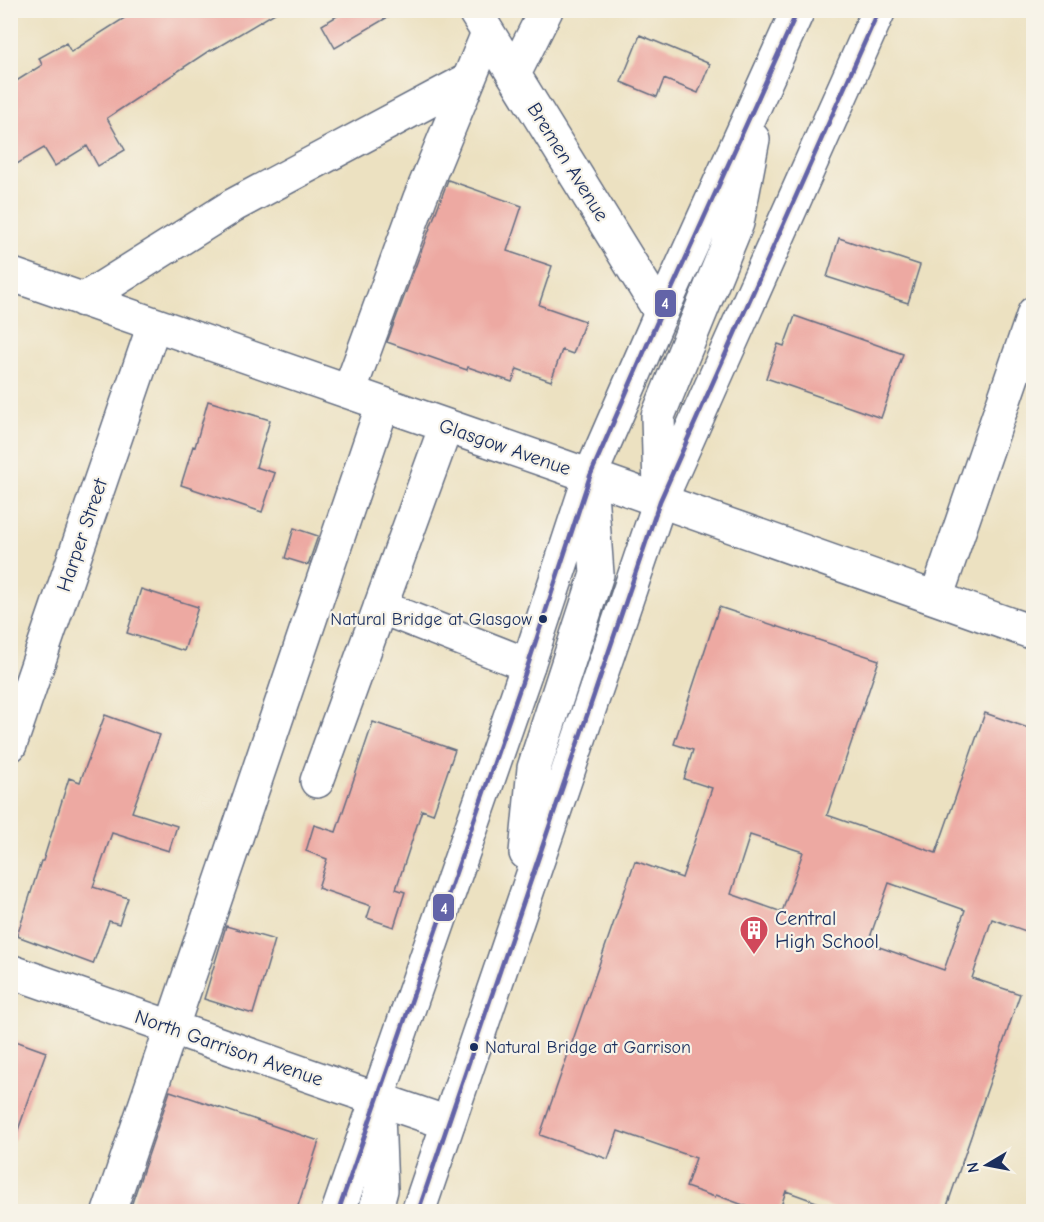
<svg xmlns="http://www.w3.org/2000/svg" width="1044" height="1222" font-family="'Comic Neue',sans-serif">
<style>
.building{fill:#eda9a2;fill-rule:evenodd}
.lines{fill:none;stroke-linecap:round;stroke-linejoin:round}
.minor-casing{stroke:#646d81;stroke-width:36}
.major-casing{stroke:#646d81;stroke-width:36}
.minor{stroke:#fff;stroke-width:33}
.major{stroke:#fff;stroke-width:33}
.bus-1-casing{stroke:#f7f3e8;stroke-width:9}
.bus-1{stroke:#6364a8;stroke-width:4.5}
.bus-dot{fill:#1b2f5e;stroke:#f7f3e8;stroke-width:2}
.labels{text-anchor:middle;dominant-baseline:central;stroke-width:4.5;stroke-linejoin:round;paint-order:stroke}
.bus-label{font-size:18px;fill:#1b2f5e;stroke:#f7f3e8;text-anchor:end}
.street-label{font-size:20px;fill:#1b2f5e;stroke:#f7f3e8}
.poi-label{font-size:20px;fill:#1b2f5e;stroke:#f7f3e8;text-anchor:start}
.line-badge{stroke:#f7f3e8;stroke-width:2}
.badge-label{font-size:16px;text-anchor:middle;font-weight:bold;fill:#fff}
</style>
<rect width="100%" height="100%" fill="#f7f3e8"/>
<filter id="ink" filterUnits="userSpaceOnUse"><feTurbulence type="fractalNoise" baseFrequency=".0167" numOctaves="2"/><feDisplacementMap in="SourceGraphic" scale="12" xChannelSelector="R" yChannelSelector="G"/><feConvolveMatrix kernelMatrix="1 2 1 2 8 2 1 2 1" color-interpolation-filters="sRGB"/></filter>
<filter id="wash" filterUnits="userSpaceOnUse"><feTurbulence type="fractalNoise" baseFrequency=".008" numOctaves="4" result="noise"/><feDisplacementMap in="SourceGraphic" scale="24" xChannelSelector="R" yChannelSelector="G"/><feGaussianBlur stdDeviation="1.35" result="paint"/><feColorMatrix in="noise" values="0 0 0 0 0 0 0 0 0 0 0 0 0 0 0 0 0 1.4 0 .05"/><feComposite in="paint" operator="in"/></filter>
<g filter="url(#wash)">
<rect width="100%" height="100%" fill="#ece1c1"/>
<g id="blocks">
<path class="building" d="M 137,10 L 280,10 L 211,51 L 210,50 L 107,118 L 125,150 L 98,166 L 87,146 L 55,166 L 44,148 L 10,168 L 10,85 L 42,65 L 39,58 L 66,43 L 71,52 Z
M 347,10 L 400,10 L 335,48 L 322,25 Z
M 640,35 L 710,64 L 698,93 L 664,79 L 657,97 L 621,82 Z
M 448,180 L 522,206 L 507,251 L 552,266 L 539,305 L 585,321 L 573,354 L 562,350 L 551,381 L 517,369 L 512,382 L 468,367 L 467,370 L 387,342 Z
M 839,238 L 920,265 L 908,303 L 827,277 Z
M 795,316 L 903,354 L 881,418 L 766,378 L 778,344 L 784,346 Z
M 208,401 L 270,420 L 256,467 L 275,473 L 262,512 L 181,485 L 193,446 L 195,447 Z
M 294,528 L 318,536 L 308,565 L 285,558 Z
M 141,589 L 198,607 L 184,651 L 127,633 Z
M 719,607 L 879,660 L 827,815 L 936,853 L 985,713 L 1034,730 L 1034,934 L 992,919 L 972,978 L 1020,994 L 945,1212 L 844,1212 L 786,1191 L 779,1212 L 762,1212 L 716,1195 L 715,1197 L 686,1187 L 696,1158 L 618,1131 L 608,1159 L 540,1135 L 635,861 L 682,878 L 712,788 L 684,779 L 693,750 L 674,744 ZM 750,835 L 803,852 L 782,912 L 731,894 ZM 889,883 L 965,910 L 944,970 L 868,943 Z
M 105,715 L 160,735 L 132,812 L 177,826 L 169,851 L 112,833 L 93,887 L 128,898 L 119,924 L 109,921 L 93,964 L 17,936 L 41,861 L 43,861 L 69,778 L 80,782 Z
M 373,722 L 455,750 L 433,814 L 422,810 L 396,889 L 405,892 L 394,927 L 367,918 L 371,906 L 318,888 L 327,859 L 306,851 L 314,825 L 336,832 Z
M 226,926 L 275,940 L 253,1014 L 204,999 Z
M 10,1039 L 46,1052 L 14,1141 L 10,1140 Z
M 170,1091 L 319,1141 L 296,1212 L 129,1212 Z"/>
</g>
</g>
<g filter="url(#ink)">
<use href="#blocks" fill-opacity="0" stroke="#646d81" stroke-width="1.5"/>
<g class="lines">
<g class="minor-casing">
<path id="minor" d="M 474,10 L 661,313
M 514,74 L 546,10
M 10,274 L 562,466 L 1034,633
M 83,300 L 234,205 L 468,80
M 349,392 L 420,198 L 488,33
M 936,598 L 1034,313
M 380,607 L 528,665
M 10,745 L 154,325
M 317,781 L 446,426
M 10,971 L 345,1088 L 448,1123
M 109,1212 L 383,404"/>
</g>
<g class="major-casing">
<path id="major" d="M 660,490 L 658,416 L 737,223 L 753,139
M 526,853 L 534,768 L 597,574 L 591,492
M 338,1212 L 528,665 L 590,476 L 661,313 L 798,10
M 375,1212 L 381,1190 L 378,1115
M 418,1212 L 660,501 L 879,10"/>
</g>
<use href="#minor" class="minor"/>
<use href="#major" class="major"/>
<g class="bus-1-casing">
<path id="bus-1" d="M 338,1212 L 528,665 L 590,476 L 661,313 L 798,10
M 418,1212 L 660,501 L 879,10"/>
</g>
<use href="#bus-1" class="bus-1"/>
</g>
</g>
<defs>
<g id="building-pin" transform="scale(1.5)"><path d="M0 17L-7.5 6A9.5 9.5 0 1 1 7.5 6Z" fill="#d1495b" stroke="#f7f3e8"/><path d="M-4-6H4V6H1V3H-1V6H-4ZM-2.5-4.3h1.7v1.8h-1.7ZM.8-4.3h1.7v1.8H.8ZM-2.5-1h1.7V.8h-1.7ZM.8-1h1.7V.8H.8Z" fill="#fff"/></g>
</defs>
<g fill-rule="evenodd">
<use href="#building-pin" x="754" y="930"/>
</g>
<g class="bus-dot">
<circle cx="543" cy="619" r="5"/>
<circle cx="474" cy="1047" r="5"/>
</g>
<g class="labels">
<g class="bus-label">
<text x="532" y="619">Natural Bridge at Glasgow</text>
<text x="485" y="1047" text-anchor="start">Natural Bridge at Garrison</text>
</g>
<g class="street-label">
<text transform="translate(568 162) rotate(58)">Bremen Avenue</text>
<text transform="translate(505 447) rotate(19)">Glasgow Avenue</text>
<text transform="translate(82 535) rotate(-71)">Harper Street</text>
<text transform="translate(229 1048) rotate(19)">North Garrison Avenue</text>
</g>
<g class="poi-label">
<text x="775" y="918">Central<tspan x="775" dy="23">High School</tspan></text>
</g>
</g>
<g class="line-badge">
<rect x="654" y="289" width="23" height="29" rx="6" fill="#6364a8"/>
<rect x="432" y="893" width="23" height="29" rx="6" fill="#6364a8"/>
</g>
<g class="badge-label">
<text x="665" y="309">4</text>
<text x="444" y="914">4</text>
</g>
<rect width="1044" height="1222" fill="none" stroke="#f7f3e8" stroke-width="36"/>
<g transform="translate(987 1165) rotate(260)" stroke="#f7f3e8" stroke-width="4.5" paint-order="stroke">
<path d="M0-4.5L10 22L0 15L-10 22Z" fill="#1b2f5e"/>
<text y="-9" font-size="16" font-weight="bold" text-anchor="middle" fill="#1b2f5e">N</text>
</g>
</svg>
